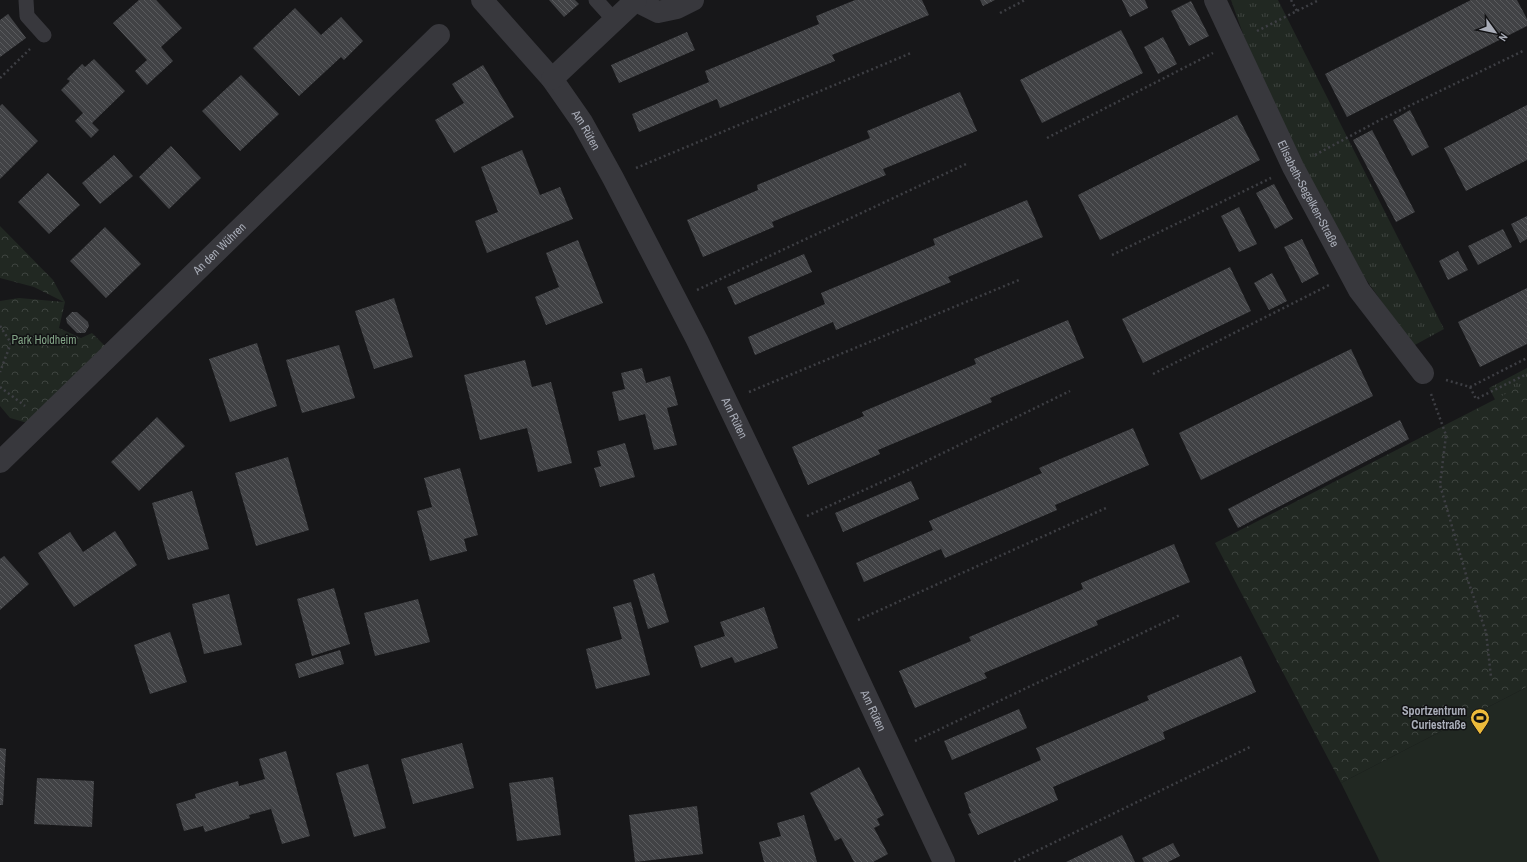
<svg xmlns="http://www.w3.org/2000/svg" width="1527" height="862" font-family="'Archivo Narrow',sans-serif">
<style>
.grass{fill:url(#grass-tufts)}
.forest{fill:url(#forest-crowns)}
.pitch{fill:#212822}
.building{fill:url(#building-back-hatch)}
.lines{fill:none;stroke-linecap:round;stroke-linejoin:round}
.path{stroke:#3e3f44;stroke-width:2.5;stroke-dasharray:2 3;stroke-linecap:butt}
.lane{stroke:#38383d;stroke-width:15}
.street{stroke:#38383d;stroke-width:22}
.labels{text-anchor:middle;dominant-baseline:central;stroke-width:3;stroke-linejoin:round;paint-order:stroke}
.street-label{font-size:12px;fill:#a9adb8;stroke:#121214}
.park-label{font-size:12px;fill:#81a285;stroke:#121214}
.poi-label{font-size:12px;font-weight:bold;fill:#a9adb8;stroke:#121214;text-anchor:end}
</style>
<defs>
<pattern id="grass-tufts" width="24" height="20" patternUnits="userSpaceOnUse"><rect width="24" height="20" fill="#212822"/><path d="M3 7l-1-3M5 7V3M7 7l1-3M15 17l-1-3M17 17v-4M19 17l1-3" fill="none" stroke="#3e4440"/></pattern>
<pattern id="forest-crowns" width="20" height="18" patternUnits="userSpaceOnUse"><rect width="20" height="18" fill="#212822"/><path d="M2 6a3 3 0 1 1 6 0M12 15a3 3 0 1 1 6 0" fill="none" stroke="#3e4440"/></pattern>
<pattern id="building-back-hatch" width="6" height="6" patternUnits="userSpaceOnUse"><rect width="6" height="6" fill="#414245"/><path d="M-1 5l2 2M0 0l6 6M5-1l2 2" fill="none" stroke="#5a5b5e"/></pattern>
</defs>
<rect width="100%" height="100%" fill="#171719"/>
<path class="grass" d="M 1231,0 L 1278,0 L 1444,329 L 1413,346 L 1365,278 L 1309,177 L 1247,45 Z
M 1527,368 L 1527,461 L 1489,388 Z"/>
<path class="forest" d="M 0,226 L 53,280 L 65,302 L 59,328 L 81,338 L 92,333 L 107,348 L 31,424 L 10,418 L 0,406 L 0,301 L 19,298 L 64,302 L 34,287 L 0,278 Z
M 1527,383 L 1527,687 L 1341,783 L 1215,543 Z"/>
<path class="pitch" d="M 1527,687 L 1527,862 L 1380,862 L 1341,783 Z"/>
<path class="building" d="M 139,0 L 156,0 L 182,28 L 161,47 L 173,61 L 147,85 L 135,71 L 147,60 L 113,23 Z
M 549,0 L 575,0 L 579,4 L 564,17 Z
M 855,0 L 922,0 L 929,15 L 832,55 L 835,61 L 720,108 L 717,99 L 639,132 L 632,114 L 709,82 L 705,71 L 819,24 L 816,16 Z
M 980,0 L 995,0 L 983,6 Z
M 1122,0 L 1145,0 L 1148,8 L 1130,17 Z
M 1471,0 L 1517,0 L 1527,19 L 1527,26 L 1347,117 L 1325,74 Z
M 1191,1 L 1209,36 L 1189,46 L 1171,11 Z
M 295,8 L 321,35 L 341,17 L 363,41 L 344,60 L 341,57 L 299,96 L 253,48 Z
M 8,14 L 26,38 L 0,57 L 0,20 Z
M 1121,30 L 1143,73 L 1042,123 L 1020,80 Z
M 687,32 L 695,50 L 619,83 L 611,65 Z
M 1163,37 L 1177,64 L 1158,74 L 1144,47 Z
M 94,59 L 125,91 L 92,123 L 99,130 L 91,138 L 75,121 L 83,113 L 61,90 L 70,81 L 67,79 L 82,64 L 85,67 Z
M 483,65 L 514,117 L 454,153 L 435,120 L 464,103 L 452,84 Z
M 241,75 L 279,114 L 240,151 L 202,111 Z
M 960,92 L 977,131 L 883,169 L 886,175 L 772,222 L 774,227 L 703,257 L 687,220 L 758,190 L 757,185 L 870,138 L 867,131 Z
M 2,104 L 38,141 L 0,179 L 0,106 Z
M 1527,105 L 1527,160 L 1466,191 L 1444,148 Z
M 1410,110 L 1429,147 L 1412,156 L 1393,120 Z
M 1237,115 L 1260,160 L 1100,240 L 1078,195 Z
M 1372,130 L 1415,212 L 1396,222 L 1353,140 Z
M 171,146 L 201,178 L 169,209 L 139,177 Z
M 522,150 L 540,195 L 560,187 L 573,219 L 487,253 L 475,221 L 498,212 L 481,167 Z
M 114,155 L 133,176 L 100,204 L 82,183 Z
M 48,173 L 80,205 L 49,234 L 18,202 Z
M 1274,184 L 1293,219 L 1275,229 L 1256,193 Z
M 1027,200 L 1043,237 L 948,277 L 951,282 L 836,330 L 833,322 L 755,355 L 748,337 L 825,304 L 821,293 L 935,245 L 933,239 Z
M 1239,207 L 1257,244 L 1239,252 L 1221,216 Z
M 1527,216 L 1527,239 L 1520,243 L 1511,224 Z
M 105,227 L 141,264 L 106,298 L 70,261 Z
M 1503,229 L 1512,247 L 1478,265 L 1468,246 Z
M 1302,239 L 1319,274 L 1302,283 L 1284,247 Z
M 578,240 L 603,303 L 546,325 L 535,297 L 559,287 L 546,253 Z
M 1458,251 L 1468,270 L 1448,280 L 1439,261 Z
M 804,254 L 812,272 L 735,305 L 727,287 Z
M 1230,267 L 1251,311 L 1143,363 L 1122,319 Z
M 1272,273 L 1287,301 L 1269,310 L 1254,283 Z
M 1527,288 L 1527,344 L 1480,367 L 1458,322 Z
M 394,298 L 413,357 L 374,369 L 355,311 Z
M 72,312 L 77,312 L 88,322 L 89,326 L 85,333 L 77,333 L 67,323 L 66,318 Z
M 1068,320 L 1084,358 L 990,398 L 992,402 L 878,450 L 880,454 L 808,485 L 792,447 L 864,416 L 862,412 L 976,364 L 974,359 Z
M 257,343 L 277,406 L 230,422 L 209,359 Z
M 339,345 L 355,398 L 302,413 L 286,360 Z
M 1351,349 L 1373,396 L 1201,480 L 1179,433 Z
M 525,360 L 532,387 L 551,382 L 572,463 L 538,472 L 527,428 L 480,440 L 464,375 Z
M 642,368 L 646,383 L 670,376 L 678,405 L 667,408 L 677,445 L 654,450 L 645,414 L 619,421 L 612,392 L 625,389 L 621,373 Z
M 157,417 L 185,446 L 139,491 L 111,462 Z
M 1400,420 L 1409,439 L 1238,528 L 1228,509 Z
M 1133,428 L 1149,465 L 1055,505 L 1057,510 L 945,558 L 941,549 L 864,582 L 856,563 L 933,530 L 929,521 L 1042,473 L 1039,468 Z
M 625,443 L 635,477 L 600,487 L 594,468 L 601,466 L 597,451 Z
M 288,457 L 309,530 L 256,546 L 235,473 Z
M 460,468 L 478,535 L 464,539 L 467,551 L 430,561 L 417,511 L 432,507 L 424,478 Z
M 911,481 L 919,499 L 843,532 L 835,513 Z
M 192,491 L 209,549 L 168,560 L 152,503 Z
M 115,531 L 137,565 L 74,607 L 38,553 L 70,532 L 83,552 Z
M 1174,544 L 1190,582 L 1096,621 L 1098,625 L 984,673 L 987,678 L 915,708 L 899,671 L 971,641 L 969,637 L 1083,589 L 1081,583 Z
M 4,556 L 29,584 L 0,610 L 0,559 Z
M 654,573 L 669,622 L 648,629 L 633,580 Z
M 334,588 L 350,644 L 312,656 L 297,599 Z
M 229,594 L 242,645 L 204,654 L 192,604 Z
M 418,599 L 430,642 L 375,656 L 364,613 Z
M 631,602 L 650,675 L 596,689 L 586,649 L 622,639 L 613,607 Z
M 764,607 L 778,648 L 735,663 L 732,657 L 701,668 L 694,646 L 725,636 L 720,622 Z
M 170,632 L 187,682 L 150,694 L 134,645 Z
M 340,650 L 344,664 L 299,678 L 295,664 Z
M 1241,656 L 1256,692 L 1163,732 L 1165,739 L 1053,787 L 1058,800 L 978,835 L 968,814 L 971,813 L 964,793 L 1041,760 L 1036,748 L 1149,700 L 1147,696 Z
M 1019,709 L 1027,728 L 952,760 L 944,741 Z
M 462,743 L 474,788 L 413,804 L 401,759 Z
M 0,748 L 6,749 L 3,805 L 0,805 Z
M 286,751 L 310,836 L 282,844 L 271,809 L 249,815 L 250,818 L 205,832 L 203,826 L 184,831 L 176,804 L 196,798 L 195,794 L 238,781 L 239,786 L 265,779 L 259,759 Z
M 368,764 L 386,828 L 354,837 L 336,773 Z
M 859,767 L 884,815 L 877,819 L 880,825 L 874,828 L 888,854 L 873,862 L 854,862 L 841,838 L 835,841 L 810,793 Z
M 553,777 L 561,835 L 517,841 L 509,783 Z
M 37,778 L 94,781 L 92,827 L 34,824 Z
M 697,806 L 703,854 L 635,862 L 629,815 Z
M 804,815 L 817,862 L 764,862 L 759,842 L 781,836 L 777,823 Z
M 1122,835 L 1135,862 L 1066,862 Z
M 1173,843 L 1180,856 L 1168,862 L 1144,862 L 1142,858 Z"/>
<g class="lines">
<path class="path" d="M 1291,0 L 1297,11
M 1000,13 L 1025,0
M 1257,31 L 1319,0
M 0,78 L 30,49
M 1047,138 L 1213,53
M 1315,155 L 1380,120 L 1525,50
M 636,168 L 911,53
M 1112,255 L 1271,178
M 697,290 L 966,164
M 0,326 L 11,343 L 0,372
M 1153,374 L 1329,285
M 1446,380 L 1470,387 L 1476,399 L 1527,374
M 0,387 L 25,406
M 1470,387 L 1527,358
M 749,392 L 1019,280
M 1431,394 L 1446,435 L 1440,485 L 1467,578 L 1486,632 L 1491,677
M 807,516 L 906,471 L 1070,391
M 858,620 L 1106,508
M 915,741 L 1180,615
M 1014,862 L 1250,747"/>
<path class="lane" d="M 26,0 L 27,16 L 44,35
M 596,0 L 615,21"/>
<g class="street">
<path id="s1" d="M 482,0 L 552,79 L 582,122 L 613,178 L 697,340 L 806,567 L 944,862"/>
<path id="s2" d="M 1215,0 L 1293,167 L 1351,275 L 1359,290 L 1423,373"/>
<path d="M 636,1 L 658,12 L 677,8 L 693,0"/>
<path d="M 552,79 L 636,0"/>
<path id="s3" d="M 0,462 L 439,35"/>
</g>
</g>
<defs>
<g id="stadium-pin" transform="scale(1)"><path d="M0 17L-7.5 6A9.5 9.5 0 1 1 7.5 6Z" fill="#ecba3b" stroke="#121214"/><path d="M0-5a6.5 5 0 1 0 0 10a6.5 5 0 1 0 0-10ZM-3.5-1.8h7v3.6h-7Z" fill="#111"/></g>
</defs>
<g fill-rule="evenodd">
<use href="#stadium-pin" x="1480" y="718"/>
</g>
<g class="labels">
<g class="street-label">
<text stroke="none"><textPath href="#s1" startOffset="167">Am Rüten</textPath></text>
<text stroke="none"><textPath href="#s2" startOffset="215">Elisabeth-Segelken-Straße</textPath></text>
<text stroke="none"><textPath href="#s3" startOffset="306">An den Wühren</textPath></text>
<text stroke="none"><textPath href="#s1" startOffset="491">Am Rüten</textPath></text>
<text stroke="none"><textPath href="#s1" startOffset="815">Am Rüten</textPath></text>
</g>
<g class="park-label">
<text x="44" y="340">Park Holdheim</text>
</g>
<g class="poi-label">
<text x="1466" y="711">Sportzentrum<tspan x="1466" dy="14">Curiestraße</tspan></text>
</g>
</g>
<g transform="translate(1495 32) rotate(123)" stroke="#121214" stroke-width="3" paint-order="stroke">
<path d="M0-3L7 15L0 10L-7 15Z" fill="#a9adb8"/>
<text y="-6" font-size="11" font-weight="bold" text-anchor="middle" fill="#a9adb8">N</text>
</g>
</svg>
